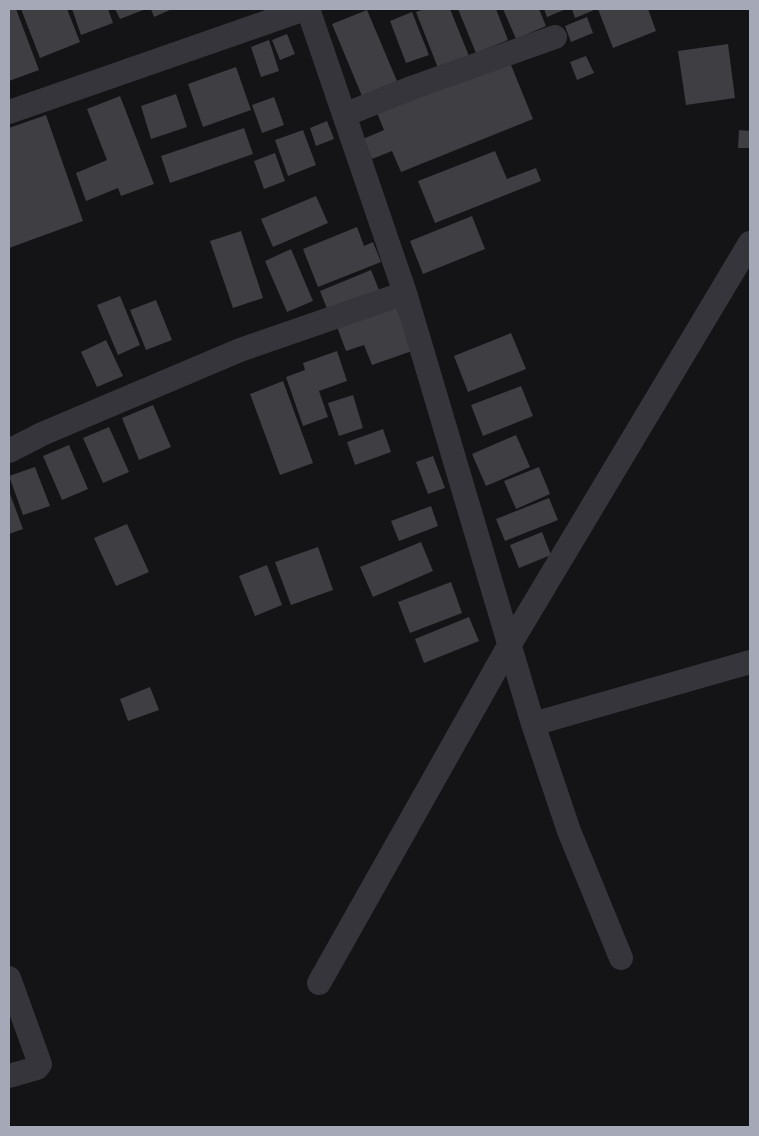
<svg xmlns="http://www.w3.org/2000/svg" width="759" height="1136" font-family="'Golos Text',sans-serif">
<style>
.building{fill:#3e3e43}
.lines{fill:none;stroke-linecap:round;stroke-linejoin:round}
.minor{stroke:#35353b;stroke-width:24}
</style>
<rect width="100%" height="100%" fill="#141416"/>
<path class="building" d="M 9,9 L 16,9 L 39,70 L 9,81 Z
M 21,9 L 67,9 L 80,42 L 40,58 Z
M 72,9 L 108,9 L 113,23 L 81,35 Z
M 115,9 L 146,9 L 120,19 Z
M 151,9 L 172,9 L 154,17 Z
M 424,9 L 450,9 L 469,56 L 438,68 L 416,12 Z
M 458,9 L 496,9 L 508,40 L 476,53 Z
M 503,9 L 539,9 L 546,26 L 516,39 Z
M 544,9 L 566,9 L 547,17 Z
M 572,9 L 593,9 L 594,10 L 575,18 Z
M 598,9 L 648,9 L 656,31 L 613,48 Z
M 367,10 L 397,81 L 362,96 L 332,24 Z
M 412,12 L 429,55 L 406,63 L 390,21 Z
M 587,17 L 593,33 L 571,42 L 565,26 Z
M 287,34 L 295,54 L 280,60 L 272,40 Z
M 269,40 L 279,71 L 261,77 L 251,47 Z
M 728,44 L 735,98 L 686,105 L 678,51 Z
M 586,56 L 594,73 L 577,80 L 570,62 Z
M 509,60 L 533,119 L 401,172 L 392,151 L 372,159 L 363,139 L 384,130 L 377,113 Z
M 236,67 L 251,110 L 203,127 L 188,84 Z
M 176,94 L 187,127 L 151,139 L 141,106 Z
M 120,96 L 154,184 L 121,196 L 118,188 L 86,201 L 76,173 L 107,160 L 87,109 Z
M 274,97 L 284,125 L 262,133 L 252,105 Z
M 46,115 L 83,221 L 9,248 L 9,128 Z
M 327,121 L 334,139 L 316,146 L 310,128 Z
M 244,128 L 253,154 L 170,183 L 161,156 Z
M 303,130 L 316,165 L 288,176 L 275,140 Z
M 739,130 L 750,131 L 750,148 L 738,148 Z
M 495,151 L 507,179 L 536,168 L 541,181 L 435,223 L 418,181 Z
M 275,153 L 285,181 L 264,189 L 254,161 Z
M 316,196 L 328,223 L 273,247 L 261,219 Z
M 472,216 L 485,249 L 423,274 L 410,241 Z
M 357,227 L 364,246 L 373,242 L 381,262 L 318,287 L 303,249 Z
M 241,231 L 263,298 L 233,308 L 210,241 Z
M 291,249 L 313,301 L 287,312 L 265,261 Z
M 371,270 L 379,290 L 328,311 L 320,291 Z
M 120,296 L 140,345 L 118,355 L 97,305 Z
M 156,300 L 172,340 L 146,350 L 130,310 Z
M 396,306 L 412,351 L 372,365 L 364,345 L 346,351 L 337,327 Z
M 511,333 L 526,369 L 468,392 L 454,356 Z
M 106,340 L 123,376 L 97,387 L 81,352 Z
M 337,351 L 347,381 L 319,391 L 328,417 L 303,426 L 286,377 L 305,370 L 303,363 Z
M 283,381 L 313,463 L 280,475 L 250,394 Z
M 521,386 L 533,416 L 483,436 L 471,405 Z
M 353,395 L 363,428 L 339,436 L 328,403 Z
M 153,405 L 171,447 L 139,460 L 122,418 Z
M 109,427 L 129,472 L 103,483 L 83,438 Z
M 383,429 L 391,452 L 355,465 L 347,442 Z
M 516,435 L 530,467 L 486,486 L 472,454 Z
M 69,445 L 88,489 L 62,500 L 43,456 Z
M 433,456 L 445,488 L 428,494 L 416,462 Z
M 35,467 L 50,506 L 23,515 L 9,476 Z
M 539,467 L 550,494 L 516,509 L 504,481 Z
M 9,491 L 23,529 L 9,534 Z
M 549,498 L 558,520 L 505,541 L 496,519 Z
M 431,506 L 438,526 L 399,541 L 391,521 Z
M 127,524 L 149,572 L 116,586 L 94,538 Z
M 542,532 L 551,555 L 519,568 L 510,545 Z
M 421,542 L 433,571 L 373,597 L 360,567 Z
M 318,547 L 333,590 L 291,605 L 275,562 Z
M 267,565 L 282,605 L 255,616 L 239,576 Z
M 451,582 L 462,613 L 410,633 L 398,602 Z
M 469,617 L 479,641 L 424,663 L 415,639 Z
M 150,687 L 159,710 L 128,721 L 120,699 Z"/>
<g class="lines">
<path class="minor" d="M 308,9 L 405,293 L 533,724 L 569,831 L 621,958
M 9,112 L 305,9
M 344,115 L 414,87 L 555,37
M 9,451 L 42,434 L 240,350 L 405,293
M 533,724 L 750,662
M 9,978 L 40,1064 L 37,1068 L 9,1076
M 319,983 L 510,644 L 750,243"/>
</g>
<rect width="759" height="1136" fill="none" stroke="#a5a8b6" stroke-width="20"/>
</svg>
